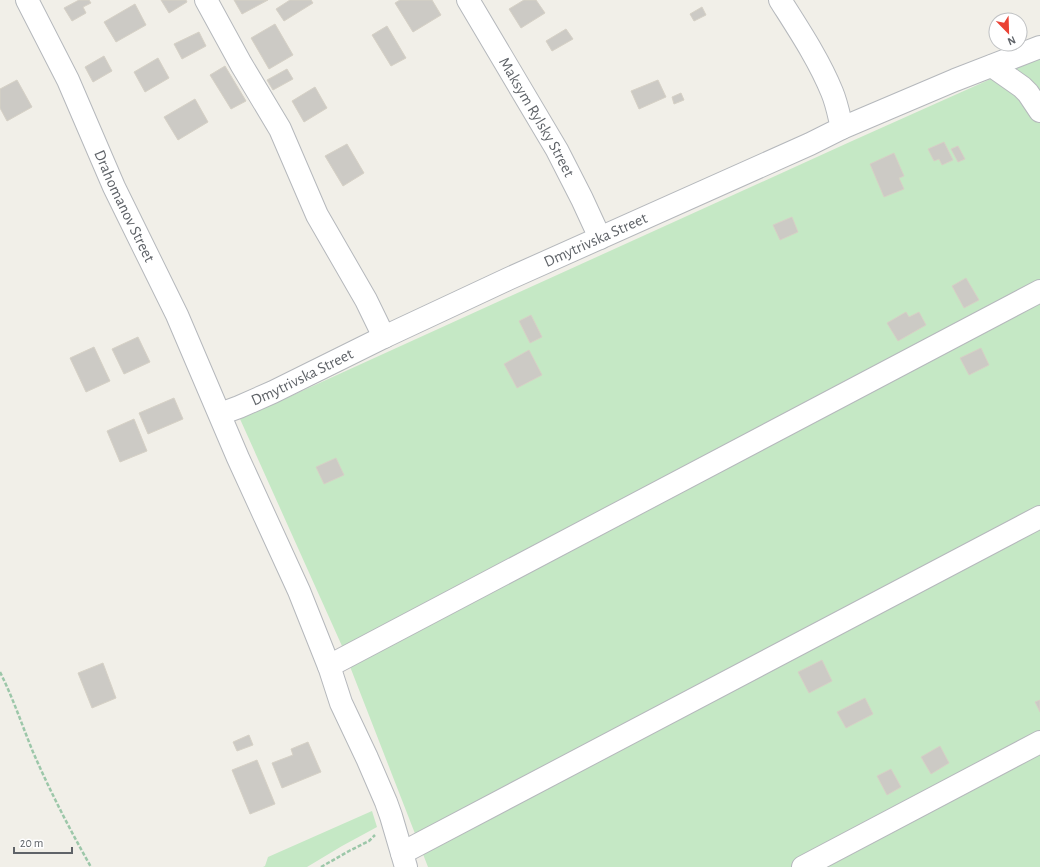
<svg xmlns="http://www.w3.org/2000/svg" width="1040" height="867" font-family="'Alegreya Sans',sans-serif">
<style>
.green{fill:#c5e8c5}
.building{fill:#cccac5;stroke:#d6d1c6}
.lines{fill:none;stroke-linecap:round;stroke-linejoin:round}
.minor-casing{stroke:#b5b8bc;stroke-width:24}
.path{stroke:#9cc7a9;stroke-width:2.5;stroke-dasharray:4 2;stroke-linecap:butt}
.minor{stroke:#fff;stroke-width:22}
.labels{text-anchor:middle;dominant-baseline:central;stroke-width:4;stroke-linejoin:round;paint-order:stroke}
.street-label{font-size:16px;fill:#5f6368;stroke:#fff}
</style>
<rect width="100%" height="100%" fill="#f1efe8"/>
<path class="green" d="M 1040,57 L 1040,867 L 428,867 L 342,646 L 240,419 L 852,141 Z
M 372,811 L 377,827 L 342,846 L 307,867 L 263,867 L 265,866 L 268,857 Z"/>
<path class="building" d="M 79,0 L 89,0 L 91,3 L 83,7 L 86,13 L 72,21 L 64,8 Z
M 161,0 L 186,0 L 187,2 L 169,13 Z
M 234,0 L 268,0 L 242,14 Z
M 290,0 L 311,0 L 313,3 L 284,21 L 276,9 Z
M 400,0 L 432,0 L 441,15 L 413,32 L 395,3 Z
M 524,0 L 536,0 L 545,13 L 521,28 L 509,9 Z
M 135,4 L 146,25 L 116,42 L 104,22 Z
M 702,7 L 706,15 L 694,21 L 690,14 Z
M 275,24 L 293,55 L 269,69 L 251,38 Z
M 387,26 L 406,58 L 391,66 L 372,35 Z
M 566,29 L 573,39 L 552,51 L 546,41 Z
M 199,32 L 206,46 L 182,59 L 174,44 Z
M 104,56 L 112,71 L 93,82 L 85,67 Z
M 158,58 L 169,78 L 145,92 L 134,72 Z
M 225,66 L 246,101 L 231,109 L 210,75 Z
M 287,69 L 293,79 L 273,90 L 267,80 Z
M 17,80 L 32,107 L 7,121 L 0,108 L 0,89 Z
M 658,80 L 666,97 L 639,109 L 631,91 Z
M 315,87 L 327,108 L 304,122 L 292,101 Z
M 681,93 L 684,100 L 674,104 L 672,97 Z
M 195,99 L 208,122 L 178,140 L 164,117 Z
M 944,142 L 953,160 L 942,165 L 939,159 L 934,161 L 928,149 Z
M 347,144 L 364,173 L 343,186 L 325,156 Z
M 958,146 L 965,159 L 958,162 L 951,149 Z
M 894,153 L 904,176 L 899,178 L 904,189 L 884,197 L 870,164 Z
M 792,217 L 798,232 L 780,240 L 773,225 Z
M 966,278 L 979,300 L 964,308 L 952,286 Z
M 906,312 L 909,317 L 919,312 L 926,325 L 898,341 L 887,323 Z
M 531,315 L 542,337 L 530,343 L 519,321 Z
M 138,337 L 150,362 L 124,374 L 112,349 Z
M 94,347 L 110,381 L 86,392 L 70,358 Z
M 981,348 L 989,365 L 969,375 L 960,358 Z
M 529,350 L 542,375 L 517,388 L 504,364 Z
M 174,398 L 183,419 L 148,434 L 139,413 Z
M 134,419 L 147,451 L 120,462 L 107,431 Z
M 336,458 L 344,475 L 324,484 L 316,467 Z
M 822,660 L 832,681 L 809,693 L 798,672 Z
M 103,663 L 116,698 L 92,708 L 78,673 Z
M 865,698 L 873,714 L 846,728 L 837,712 Z
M 1040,700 L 1040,712 L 1035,702 Z
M 249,735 L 253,745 L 237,751 L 233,742 Z
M 308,742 L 321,772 L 282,788 L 272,763 L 293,755 L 291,749 Z
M 940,746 L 949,763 L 931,774 L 921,757 Z
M 257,760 L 275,804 L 250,814 L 232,770 Z
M 891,769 L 901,787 L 887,795 L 877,776 Z"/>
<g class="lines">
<g class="minor-casing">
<g id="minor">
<path id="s1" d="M 27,0 L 68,80 L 114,187 L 177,315 L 238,458 L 299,591 L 330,669 L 341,703 L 367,758 L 386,802 L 391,816 L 406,867"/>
<path d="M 206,0 L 241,64 L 280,129 L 317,215 L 366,300 L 384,337"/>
<path id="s2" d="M 468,0 L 557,150 L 582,199 L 600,238"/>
<path d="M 992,66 L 1022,87 L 1028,93 L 1040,111"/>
<path d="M 842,128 L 955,80 L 1040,47"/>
<path id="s3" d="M 220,414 L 239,407 L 273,392 L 384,337 L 508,279 L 810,144 L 842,128 C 839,116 837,104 832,92 C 819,60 799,30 780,0"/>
<path d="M 329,666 L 1040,291"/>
<path d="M 402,853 L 1040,517"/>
<path d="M 803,867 L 1040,742"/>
</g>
</g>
<path class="path" d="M 0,672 C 13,698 22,725 33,752 C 50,791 70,830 91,867
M 321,867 L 349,851 L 369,841 L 375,835"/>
<use href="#minor" class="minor"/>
</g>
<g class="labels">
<g class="street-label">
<text stroke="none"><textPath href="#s2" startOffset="136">Maksym Rylsky Street</textPath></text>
<text stroke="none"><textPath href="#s1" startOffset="228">Drahomanov Street</textPath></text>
<text stroke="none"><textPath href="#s3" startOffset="414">Dmytrivska Street</textPath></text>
<text stroke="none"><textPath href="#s3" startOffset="90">Dmytrivska Street</textPath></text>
</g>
</g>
<g transform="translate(1008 32) rotate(157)"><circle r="19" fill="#ffffff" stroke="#bfc1c3"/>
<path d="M0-3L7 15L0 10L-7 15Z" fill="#ea4335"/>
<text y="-6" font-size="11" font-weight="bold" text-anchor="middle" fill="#5f6368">N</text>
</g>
<path d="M14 847v6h58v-6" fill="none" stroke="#5f6368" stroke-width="2"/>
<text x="20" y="847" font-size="12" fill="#5f6368" stroke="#ffffff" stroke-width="3" paint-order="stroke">20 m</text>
</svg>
